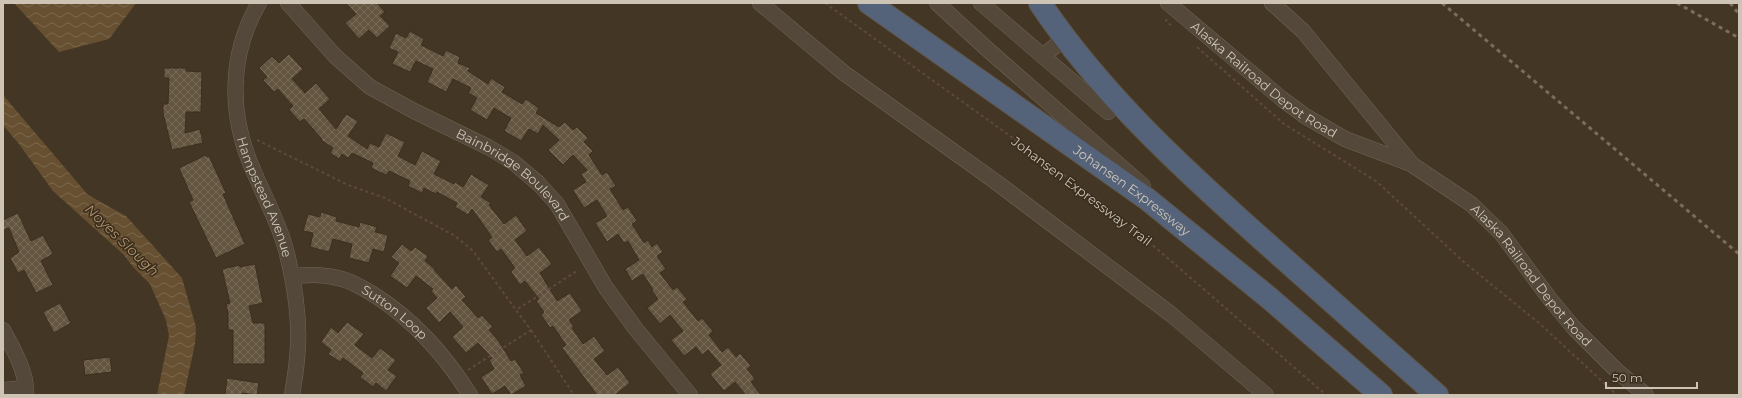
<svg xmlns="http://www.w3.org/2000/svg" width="1742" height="398" font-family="Montserrat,sans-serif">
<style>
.water{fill:url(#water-waves)}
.building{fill:url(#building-cross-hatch);stroke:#3b2f1f}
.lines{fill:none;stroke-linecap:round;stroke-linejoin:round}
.minor-casing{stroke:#716657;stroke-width:16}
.highway-casing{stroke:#5e5343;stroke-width:24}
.path{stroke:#614744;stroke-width:2;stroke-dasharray:3 3;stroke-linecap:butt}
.minor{stroke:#534839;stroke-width:15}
.highway{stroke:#55637a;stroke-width:22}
.rail{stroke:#7b6d5a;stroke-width:3;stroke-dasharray:4 4;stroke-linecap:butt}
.labels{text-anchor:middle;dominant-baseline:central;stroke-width:3;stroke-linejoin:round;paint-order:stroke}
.street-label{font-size:13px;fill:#cdc4b6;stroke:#392d1d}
.water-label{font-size:14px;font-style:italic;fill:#af926c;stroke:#392d1d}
</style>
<defs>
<pattern id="water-waves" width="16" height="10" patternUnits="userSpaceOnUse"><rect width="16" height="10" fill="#665031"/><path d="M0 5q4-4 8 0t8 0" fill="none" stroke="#7b684d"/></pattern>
<pattern id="building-cross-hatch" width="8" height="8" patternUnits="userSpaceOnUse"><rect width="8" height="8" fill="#635540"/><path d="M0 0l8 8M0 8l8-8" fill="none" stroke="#786c59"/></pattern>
</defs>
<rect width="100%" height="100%" fill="#443624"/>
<path class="water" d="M 14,3 L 136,3 L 109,39 L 59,52 Z
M 3,95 L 88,195 L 126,216 L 182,278 L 196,327 L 195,344 L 184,395 L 157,395 L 169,336 L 166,320 L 150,284 L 133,267 L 124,255 L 53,191 L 19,144 L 3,125 Z"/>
<path class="building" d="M 346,3 L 377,3 L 385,12 L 380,16 L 390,26 L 377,38 L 369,30 L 359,39 L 345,23 L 356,14 Z
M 410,31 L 424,39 L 421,45 L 443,56 L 446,50 L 460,57 L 458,63 L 470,68 L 468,71 L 488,84 L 491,78 L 505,87 L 502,92 L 522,104 L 526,99 L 539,108 L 536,113 L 559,127 L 565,122 L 573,130 L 577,127 L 588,138 L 584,142 L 593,151 L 589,155 L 602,175 L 607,172 L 616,186 L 610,189 L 623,210 L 628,207 L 637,221 L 632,224 L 644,243 L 648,240 L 652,247 L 657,243 L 663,252 L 657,256 L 666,269 L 660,273 L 673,290 L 677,287 L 687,299 L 683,302 L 698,321 L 702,318 L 713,331 L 709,335 L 722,352 L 728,347 L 736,357 L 740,353 L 751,366 L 747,369 L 755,379 L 751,382 L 761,395 L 746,395 L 735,382 L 724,391 L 710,374 L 721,365 L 708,350 L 702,355 L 696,347 L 684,356 L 671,340 L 683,331 L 670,315 L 660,324 L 647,308 L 658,299 L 652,291 L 653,290 L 643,274 L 632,281 L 625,269 L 639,260 L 628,241 L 624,243 L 618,234 L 607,242 L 595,223 L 607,216 L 597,200 L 584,208 L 573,190 L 586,182 L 581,174 L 587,170 L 573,155 L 563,165 L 548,150 L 559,140 L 543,125 L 538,134 L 529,129 L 521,141 L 504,131 L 511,118 L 494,108 L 487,120 L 470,110 L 477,98 L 468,93 L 471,88 L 453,79 L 446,92 L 427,82 L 433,69 L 416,61 L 410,72 L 392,64 L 398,52 L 389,48 L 396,33 L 406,38 Z
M 289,54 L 303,69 L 292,79 L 305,93 L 316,83 L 330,99 L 319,109 L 336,129 L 346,114 L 358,121 L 348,136 L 367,149 L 370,143 L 379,147 L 386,133 L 405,142 L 398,156 L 415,165 L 422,151 L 441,161 L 434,174 L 454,184 L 455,182 L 463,187 L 471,174 L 489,185 L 481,197 L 491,203 L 489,205 L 504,224 L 516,215 L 527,231 L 515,240 L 527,256 L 539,247 L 552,264 L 540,273 L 557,301 L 570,293 L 582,311 L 569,320 L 574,327 L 572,328 L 583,344 L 594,336 L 605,351 L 594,359 L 607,375 L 618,367 L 630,383 L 615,395 L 597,395 L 562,348 L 566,345 L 553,326 L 550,328 L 541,315 L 544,312 L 536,301 L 539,299 L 525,281 L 520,285 L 511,272 L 515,268 L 501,249 L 497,252 L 488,240 L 492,237 L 472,209 L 468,215 L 455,207 L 457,203 L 437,192 L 436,194 L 424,188 L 422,193 L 408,186 L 410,181 L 389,171 L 386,175 L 371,168 L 373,163 L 352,153 L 348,158 L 342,154 L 339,159 L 330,153 L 333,148 L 321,140 L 322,139 L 304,119 L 300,122 L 289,110 L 293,106 L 278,89 L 274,92 L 263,80 L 267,77 L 259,68 L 272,56 L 279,63 Z
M 164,68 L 186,68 L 186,71 L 202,72 L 201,112 L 186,112 L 185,133 L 200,129 L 203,143 L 172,150 L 163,113 L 163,104 L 168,104 L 169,78 L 164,78 Z
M 206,155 L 207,157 L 209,156 L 226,193 L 223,194 L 245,244 L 216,258 L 189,202 L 193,200 L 179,168 Z
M 321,212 L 337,217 L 336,221 L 359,227 L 360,222 L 377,227 L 375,232 L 388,235 L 384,252 L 373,249 L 369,263 L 349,258 L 352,244 L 333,239 L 329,252 L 310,247 L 313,233 L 303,231 L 308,214 L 320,217 Z
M 18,213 L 31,241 L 43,235 L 53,254 L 41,261 L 53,285 L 36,293 L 24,270 L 18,273 L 10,258 L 19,252 L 9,228 L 3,230 L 3,220 Z
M 402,244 L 411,251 L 415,247 L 428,256 L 425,261 L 435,269 L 434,270 L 452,289 L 456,285 L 466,297 L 462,300 L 478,318 L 482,315 L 493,327 L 489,330 L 498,340 L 511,361 L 515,359 L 524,373 L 520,375 L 526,386 L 511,395 L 505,386 L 492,394 L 481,377 L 494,369 L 489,360 L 492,358 L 478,343 L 466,353 L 452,337 L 463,327 L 450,312 L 439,323 L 426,308 L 437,298 L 431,291 L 433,289 L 416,276 L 407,288 L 390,276 L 399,263 L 391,257 Z
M 255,264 L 263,303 L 249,306 L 253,323 L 265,323 L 265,364 L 233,364 L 233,330 L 228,330 L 228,313 L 226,304 L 230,303 L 222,269 L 240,265 L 240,267 Z
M 60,303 L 71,323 L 54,333 L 43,312 Z
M 347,322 L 364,334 L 355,345 L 372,358 L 380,348 L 396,360 L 388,370 L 397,376 L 386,391 L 376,383 L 373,387 L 360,377 L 363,373 L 343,358 L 340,362 L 328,354 L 331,350 L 321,342 L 331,327 L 338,333 Z
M 110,357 L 112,372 L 85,375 L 83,360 Z
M 227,378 L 259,383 L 257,395 L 242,393 L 242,395 L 225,395 Z"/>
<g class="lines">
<g class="minor-casing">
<g id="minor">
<path id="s1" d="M 259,3 C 228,56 229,117 254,172 C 265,198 279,223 286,250 C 295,285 301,323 297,359 C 296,371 294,383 292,395"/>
<path id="s2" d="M 288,3 L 335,56 L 370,87 L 414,111 L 488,147 L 513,162 L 538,183 L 557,204 L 606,288 L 635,328 L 690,395"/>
<path d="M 760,3 L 844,73 L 996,182 L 1172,315 L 1266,395"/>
<path d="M 937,3 L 986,48 L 1143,186"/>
<path d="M 981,3 L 1108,112"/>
<path id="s3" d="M 1168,3 L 1282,99 L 1305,116 L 1345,139 L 1411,164 L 1471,204 L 1501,233 L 1550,299 L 1574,328 L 1617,371 L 1646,395"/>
<path d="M 1272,3 L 1303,31 L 1411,163"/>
<path d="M 1043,56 L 1065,38"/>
<path id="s4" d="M 293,276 C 308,275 323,274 338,278 C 352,281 365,289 376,296 C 416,322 445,355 470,395"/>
<path d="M 3,330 C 13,348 28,374 26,395"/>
<path d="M 3,390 L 26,388"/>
</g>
</g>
<g class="highway-casing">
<g id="highway">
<path id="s5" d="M 869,3 L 1147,199 L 1268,297 L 1381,395"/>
<path d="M 1040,3 C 1102,95 1183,169 1265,242 C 1322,293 1379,344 1437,395"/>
</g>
</g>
<path class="path" d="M 825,3 L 1088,192 L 1156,248 L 1326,395
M 1167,19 L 1166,21 L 1172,26
M 1197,47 L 1284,124 L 1376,181 L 1465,263 L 1539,323 L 1617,395
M 257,140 L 348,185 L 385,198 L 455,236 L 473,251 L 516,310
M 531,330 L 574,395
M 468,370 L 531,330 L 516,310 L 577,271"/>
<use href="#minor" class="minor"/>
<use href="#highway" class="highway"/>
<path class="rail" d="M 1442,3 L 1739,254
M 1677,3 L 1739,38
M 1730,3 L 1739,14"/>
</g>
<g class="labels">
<g class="street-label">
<text stroke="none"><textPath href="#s3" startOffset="123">Alaska Railroad Depot Road</textPath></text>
<text stroke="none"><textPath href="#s2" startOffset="287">Bainbridge Boulevard</textPath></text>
<text transform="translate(1082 191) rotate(37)">Johansen Expressway Trail</text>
<text stroke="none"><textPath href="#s5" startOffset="323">Johansen Expressway</textPath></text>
<text stroke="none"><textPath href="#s1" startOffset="203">Hampstead Avenue</textPath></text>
<text stroke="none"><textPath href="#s3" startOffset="460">Alaska Railroad Depot Road</textPath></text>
<text stroke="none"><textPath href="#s4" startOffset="112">Sutton Loop</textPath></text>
</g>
<g class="water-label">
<text transform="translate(122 240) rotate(44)">Noyes Slough</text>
</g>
</g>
<rect width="1742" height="398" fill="none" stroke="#cdc4b6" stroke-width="8"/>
<path d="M1606 382v6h91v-6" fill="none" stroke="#cdc4b6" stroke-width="2"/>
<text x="1612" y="382" font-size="12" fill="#cdc4b6" stroke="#392d1d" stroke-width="3" paint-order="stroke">50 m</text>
</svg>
